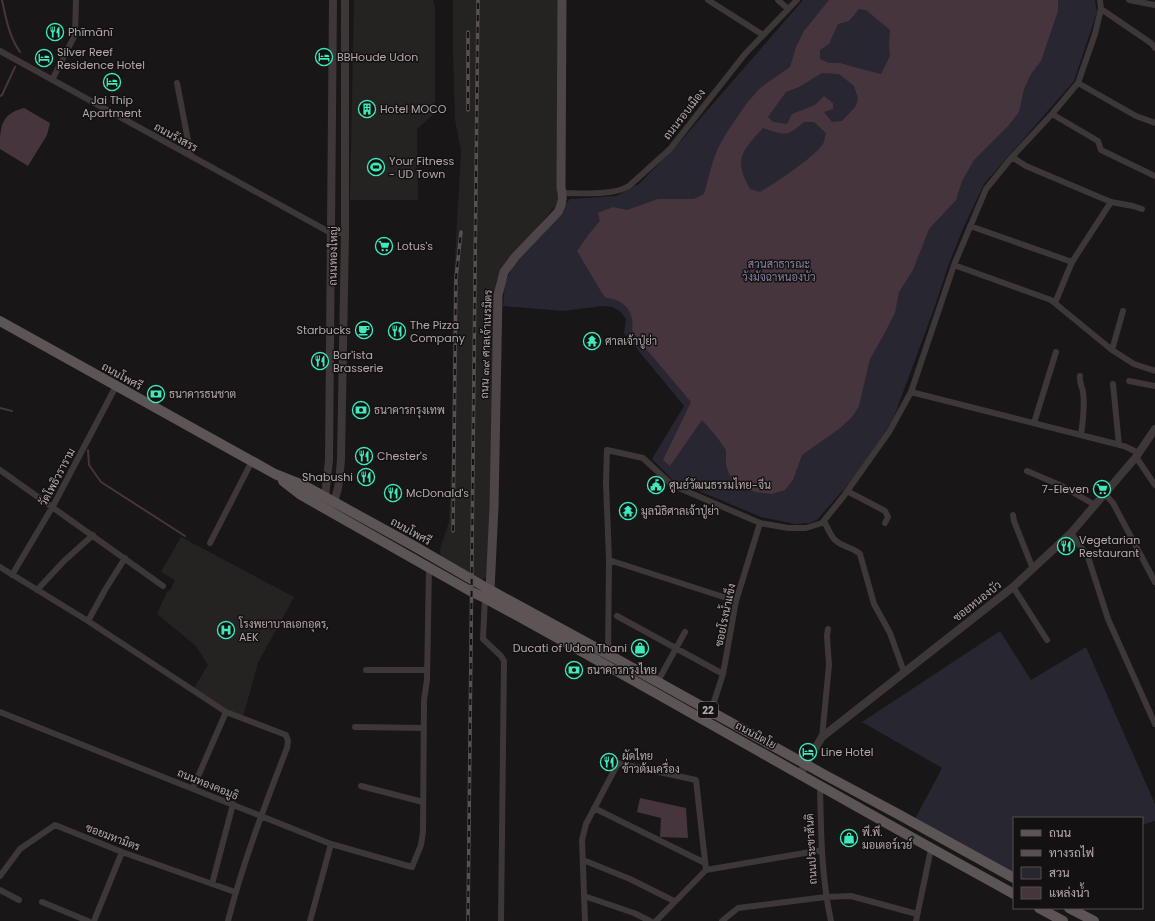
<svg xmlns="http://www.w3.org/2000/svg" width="1155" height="921" font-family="Poppins,Sarabun,sans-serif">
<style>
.built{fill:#252222}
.green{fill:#282630}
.water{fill:#47353e;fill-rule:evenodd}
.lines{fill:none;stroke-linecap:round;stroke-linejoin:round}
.stream{stroke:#47353e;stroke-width:2}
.minor{stroke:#3d3738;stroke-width:6}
.tertiary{stroke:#3d3738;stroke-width:8}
.secondary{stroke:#4d4547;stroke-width:9}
.primary{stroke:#5c5455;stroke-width:10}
.rail-casing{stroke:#585052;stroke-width:3.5}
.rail{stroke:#131111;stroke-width:2;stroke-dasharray:6;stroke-linecap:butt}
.labels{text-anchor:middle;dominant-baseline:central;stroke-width:3;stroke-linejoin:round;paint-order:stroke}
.shield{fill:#131111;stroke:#867b7e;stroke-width:1}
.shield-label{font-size:10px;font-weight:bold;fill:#b7a9ac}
.poi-label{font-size:11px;fill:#b7a9ac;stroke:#131111;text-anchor:start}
.street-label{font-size:11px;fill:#b7a9ac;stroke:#131111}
.park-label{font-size:11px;fill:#8581a1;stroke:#131111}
</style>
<rect width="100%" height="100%" fill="#181616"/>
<path class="built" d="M 354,0 L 433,0 L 435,6 L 435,113 L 417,129 L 418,200 L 350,200 Z
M 453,0 L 559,0 L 557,204 L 500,272 L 496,283 L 491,510 L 488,576 L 482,580 L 441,558 L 440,549 L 449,522 L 452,449 L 453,294 L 461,151 L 455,120 L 453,52 Z
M 181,537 L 294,597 L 258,663 L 243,717 L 227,709 L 194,688 L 208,665 L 196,646 L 157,614 L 167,592 L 171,589 L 175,580 L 161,572 Z"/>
<path class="green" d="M 803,0 L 1095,0 L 1097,12 L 1074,81 L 984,184 L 962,231 L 947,269 L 935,306 L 895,414 L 884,434 L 851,481 L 817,520 L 810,523 L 796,524 L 761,517 L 673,480 L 652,459 L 684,406 L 624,333 L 626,319 L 620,311 L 612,307 L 603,306 L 563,311 L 503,306 L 505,283 L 513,266 L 570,199 L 616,196 L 639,184 L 678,144 Z
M 1000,631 L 1031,680 L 1086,647 L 1155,804 L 1155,821 L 1142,825 L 1142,818 L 1014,818 L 1014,874 L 915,819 L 942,768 L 862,722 Z"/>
<path class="water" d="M 829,0 L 1058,0 L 1058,11 L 1041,61 L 1031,74 L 1024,89 L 1019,112 L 1008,126 L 974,160 L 962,181 L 956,200 L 929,229 L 913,270 L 899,292 L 895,313 L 883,336 L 870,359 L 859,406 L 852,417 L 839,429 L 802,455 L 793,480 L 785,490 L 772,494 L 755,492 L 739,485 L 729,474 L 726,465 L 726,450 L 716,436 L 702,420 L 670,466 L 663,460 L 691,402 L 637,338 L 632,330 C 635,313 625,299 606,298 L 602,293 L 577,251 L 589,234 L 600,221 L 598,213 L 613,207 L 627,210 L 658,199 L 694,199 L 704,194 L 713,161 L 718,148 L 727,132 L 747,103 L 760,88 L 790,67 L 796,47 L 804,31 ZM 859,9 L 866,10 L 890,30 L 889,45 L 890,56 L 881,74 L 861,69 L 840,63 L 829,63 L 820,59 L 820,50 L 829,44 L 838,24 L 849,21 ZM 822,73 L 839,74 L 854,86 L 858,98 L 856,106 L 842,121 L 832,122 L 824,112 L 833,109 L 833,103 L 824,96 L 815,105 L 792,114 L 787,124 L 773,122 L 768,117 L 786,92 L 799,87 ZM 804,122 L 814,122 L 826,133 C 825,135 825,139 824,142 C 818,155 774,184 760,192 L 750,189 C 733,159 742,151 763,128 C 785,135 785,138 804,122 Z
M 24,108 L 50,123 L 47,135 L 28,166 L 0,149 C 0,128 0,114 24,108 Z
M 640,798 L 686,808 L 688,838 L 660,837 L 661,818 L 637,812 Z"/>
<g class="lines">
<path class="stream" d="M 2,0 C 6,19 9,36 20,52
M 0,96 L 2,95 L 15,67
M 0,408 L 12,411
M 88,450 L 89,465 L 101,482 L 185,536"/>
<path class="minor" d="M 708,0 L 763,35
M 778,0 L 788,9
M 1129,0 L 1155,5
M 1101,9 L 1151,43 L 1155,48
M 0,51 L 331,233 L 345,233
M 52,80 L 75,35 L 76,0
M 177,83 L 191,156
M 1078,83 L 1136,116 L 1155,123
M 1052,114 L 1098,141 L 1101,150 L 1155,176
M 1012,157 L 1026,166 L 1111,202 L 1133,206 L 1142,209
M 562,193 C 582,193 612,196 629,186 L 670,149 L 745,54 L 797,0
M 970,226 L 1072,262
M 954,265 L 1051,300 L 1112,350 L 1134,364 L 1155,371
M 1055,303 L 1072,262 L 1111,202
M 1112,350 L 1123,311
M 1080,376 C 1079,382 1082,386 1083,392 C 1085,406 1083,421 1081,435
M 1129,381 L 1155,386
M 1113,384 L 1119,445
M 911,392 L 1124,446 L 1139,453
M 1034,423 L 1056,352
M 1136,457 L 1155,485
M 0,470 L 163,586
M 1027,471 L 1062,486 L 1095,505
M 847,491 L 885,511 L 888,517 L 885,523
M 1105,494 L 1113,503 L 1155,582
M 1013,515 L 1014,521 L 1033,569
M 824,521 C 827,527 830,534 834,539 C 841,547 853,547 860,554 L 874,604 L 890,633 L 904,672
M 1071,533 L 1088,557 L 1108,619 L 1155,724
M 210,543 L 252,461
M 609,560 L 736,601
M 0,567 L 88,621 L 226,712 L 286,735 L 288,741 L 287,748 C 265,805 243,862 228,921
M 12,575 L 53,506 L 116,386
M 1013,587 L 1047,640
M 37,590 L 64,561 L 93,535
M 485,598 L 483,639 L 501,656 L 504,661 L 501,921
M 617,616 L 723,674
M 88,621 L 105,590 L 125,558
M 608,654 L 609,560 L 606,482 L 607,450 L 643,458 L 672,485 L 760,523 L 788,528 L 806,528 L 822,523 L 843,497 L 889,432 L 911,392 L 954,265 L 986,189 L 1012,157 L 1052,114 L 1078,83 L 1095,34 L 1101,9 L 1100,0
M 366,670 L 427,670
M 658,681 L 685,632
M 711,711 L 723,674 L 736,601 L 760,523
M 0,712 L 331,844 L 412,867 L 421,845 L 423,832 L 424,700 L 427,680 L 429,567
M 355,727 L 424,728
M 822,737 L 829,665 L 827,636 L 828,629
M 820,785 C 821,830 821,876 831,921
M 361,786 L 423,802
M 193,788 L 226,712
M 594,808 L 705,863
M 583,860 L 630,879 L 674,901
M 706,870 L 822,850
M 0,876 L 20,849 L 55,825 L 122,852 L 235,892
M 212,884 L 233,804
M 0,890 L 19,900
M 584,896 L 634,913 L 650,921
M 42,902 L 88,921
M 94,921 L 122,852
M 310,921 L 331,844
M 585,921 L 582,840 L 586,824 L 618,763 L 696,780 L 706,870 L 656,921
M 722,921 L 738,908 L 826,897 L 851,896 L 917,914
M 916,921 L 931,849"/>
<path class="tertiary" d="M 323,502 L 325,497 L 329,460 L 333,0
M 328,510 C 340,495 339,479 341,460 L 345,233 L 345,0
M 800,774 L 822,737 L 1013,587 L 1071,533 L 1136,457 L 1155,429"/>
<path class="secondary" d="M 490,590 L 494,507 L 498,295 L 504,272 L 515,257 L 558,212 C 563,203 563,197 561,187 L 562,0"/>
<path class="primary" d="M 0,321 L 275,474 L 305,486 L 414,546 L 490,590 L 611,656 L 825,775 L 896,813 L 1014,878
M 283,481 L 301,495 L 472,592 L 485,598 C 662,695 837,797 1014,894
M 1039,908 L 1063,921
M 1069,908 L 1094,921"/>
<g class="rail-casing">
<path id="rail" d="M 468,110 L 468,32
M 453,531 L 456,278 L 461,232
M 468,921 L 478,0"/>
</g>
<use href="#rail" class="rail"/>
</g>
<defs>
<g id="restaurant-ring" transform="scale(0.9)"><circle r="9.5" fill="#131111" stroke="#3deabb" stroke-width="1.5"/><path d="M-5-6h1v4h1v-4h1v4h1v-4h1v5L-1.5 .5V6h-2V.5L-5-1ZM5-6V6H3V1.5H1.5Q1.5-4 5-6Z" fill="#3deabb"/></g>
<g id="hotel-ring" transform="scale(0.9)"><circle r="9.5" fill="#131111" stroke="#3deabb" stroke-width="1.5"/><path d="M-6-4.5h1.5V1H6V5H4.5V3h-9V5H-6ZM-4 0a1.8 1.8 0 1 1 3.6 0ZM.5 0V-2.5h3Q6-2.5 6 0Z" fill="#3deabb"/></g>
<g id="building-ring" transform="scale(0.9)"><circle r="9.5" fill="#131111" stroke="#3deabb" stroke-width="1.5"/><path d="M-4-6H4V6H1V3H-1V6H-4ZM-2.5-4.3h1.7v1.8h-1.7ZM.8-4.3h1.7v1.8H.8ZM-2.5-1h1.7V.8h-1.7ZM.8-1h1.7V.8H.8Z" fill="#3deabb"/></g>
<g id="stadium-ring" transform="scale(0.9)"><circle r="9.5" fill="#131111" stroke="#3deabb" stroke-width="1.5"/><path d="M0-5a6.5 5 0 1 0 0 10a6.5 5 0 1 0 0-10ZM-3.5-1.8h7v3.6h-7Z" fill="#3deabb"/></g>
<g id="supermarket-ring" transform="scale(0.9)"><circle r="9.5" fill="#131111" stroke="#3deabb" stroke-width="1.5"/><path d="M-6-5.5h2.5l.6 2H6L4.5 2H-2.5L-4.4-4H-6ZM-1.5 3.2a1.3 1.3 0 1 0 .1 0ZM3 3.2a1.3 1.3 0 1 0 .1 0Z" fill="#3deabb"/></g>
<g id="cafe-ring" transform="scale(0.9)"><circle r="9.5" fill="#131111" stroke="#3deabb" stroke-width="1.5"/><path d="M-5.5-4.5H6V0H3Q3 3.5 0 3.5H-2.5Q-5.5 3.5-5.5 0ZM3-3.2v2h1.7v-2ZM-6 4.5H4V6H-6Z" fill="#3deabb"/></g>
<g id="temple-ring" transform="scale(0.9)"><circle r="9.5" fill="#131111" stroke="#3deabb" stroke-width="1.5"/><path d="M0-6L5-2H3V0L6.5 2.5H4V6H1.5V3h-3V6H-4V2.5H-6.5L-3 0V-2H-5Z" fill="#3deabb"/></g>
<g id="bank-ring" transform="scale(0.9)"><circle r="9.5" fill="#131111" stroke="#3deabb" stroke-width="1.5"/><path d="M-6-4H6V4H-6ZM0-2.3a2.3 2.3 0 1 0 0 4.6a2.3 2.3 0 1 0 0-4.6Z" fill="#3deabb"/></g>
<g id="civic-ring" transform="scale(0.9)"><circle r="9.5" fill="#131111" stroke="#3deabb" stroke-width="1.5"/><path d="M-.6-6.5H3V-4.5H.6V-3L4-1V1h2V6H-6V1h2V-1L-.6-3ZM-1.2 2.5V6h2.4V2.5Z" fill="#3deabb"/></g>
<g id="hospital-ring" transform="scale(0.9)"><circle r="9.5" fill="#131111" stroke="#3deabb" stroke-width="1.5"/><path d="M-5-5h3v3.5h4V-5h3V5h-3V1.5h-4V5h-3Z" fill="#3deabb"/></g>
<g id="shop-ring" transform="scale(0.9)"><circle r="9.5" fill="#131111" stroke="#3deabb" stroke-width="1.5"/><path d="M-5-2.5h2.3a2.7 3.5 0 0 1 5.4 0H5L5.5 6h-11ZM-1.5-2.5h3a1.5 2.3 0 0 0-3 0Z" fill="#3deabb"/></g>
</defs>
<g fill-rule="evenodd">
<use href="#restaurant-ring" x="55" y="32"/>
<use href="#hotel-ring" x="324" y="57"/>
<use href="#hotel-ring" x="44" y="58"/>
<use href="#hotel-ring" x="112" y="82"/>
<use href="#building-ring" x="367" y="109"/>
<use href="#stadium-ring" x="376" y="167"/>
<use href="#supermarket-ring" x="384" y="246"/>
<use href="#cafe-ring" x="364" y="330"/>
<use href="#restaurant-ring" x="397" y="331"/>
<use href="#temple-ring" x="592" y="341"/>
<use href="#restaurant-ring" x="320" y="361"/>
<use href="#bank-ring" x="156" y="394"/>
<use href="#bank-ring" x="361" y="410"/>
<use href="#restaurant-ring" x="364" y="456"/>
<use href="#restaurant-ring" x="366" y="477"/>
<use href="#civic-ring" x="656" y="485"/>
<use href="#supermarket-ring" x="1102" y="489"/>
<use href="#restaurant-ring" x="393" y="493"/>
<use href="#temple-ring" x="628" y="511"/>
<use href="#restaurant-ring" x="1066" y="546"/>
<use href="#hospital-ring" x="226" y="630"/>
<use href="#shop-ring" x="640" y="648"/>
<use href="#bank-ring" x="574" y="670"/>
<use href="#hotel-ring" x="808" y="752"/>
<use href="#restaurant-ring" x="609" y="762"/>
<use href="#shop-ring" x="849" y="838"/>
</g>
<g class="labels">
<rect class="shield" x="698" y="702" width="20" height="16" rx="3"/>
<g class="shield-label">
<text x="708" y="710">22</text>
</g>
<g class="poi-label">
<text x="68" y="32">Phīmānī</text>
<text x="57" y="52">Silver Reef<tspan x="57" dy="13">Residence Hotel</tspan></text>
<text x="337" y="57">BBHoude Udon</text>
<text x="112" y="100" text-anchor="middle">Jai Thip<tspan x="112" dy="13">Apartment</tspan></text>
<text x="380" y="109">Hotel MOCO</text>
<text x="389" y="161">Your Fitness<tspan x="389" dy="13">- UD Town</tspan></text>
<text x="397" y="246">Lotus's</text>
<text x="410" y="325">The Pizza<tspan x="410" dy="13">Company</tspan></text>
<text x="351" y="330" text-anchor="end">Starbucks</text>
<text x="605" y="341">ศาลเจ้าปู่ย่า</text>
<text x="333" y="355">Bar'ista<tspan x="333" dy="13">Brasserie</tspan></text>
<text x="169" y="394">ธนาคารธนชาต</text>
<text x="374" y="410">ธนาคารกรุงเทพ</text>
<text x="377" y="456">Chester's</text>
<text x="353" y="477" text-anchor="end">Shabushi</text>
<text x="669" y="485">ศูนย์วัฒนธรรมไทย-จีน</text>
<text x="1089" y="489" text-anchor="end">7-Eleven</text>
<text x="406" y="493">McDonald's</text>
<text x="641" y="511">มูลนิธิศาลเจ้าปู่ย่า</text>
<text x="1079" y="540">Vegetarian<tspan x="1079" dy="13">Restaurant</tspan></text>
<text x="239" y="624">โรงพยาบาลเอกอุดร,<tspan x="239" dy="13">AEK</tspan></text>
<text x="627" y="648" text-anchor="end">Ducati of Udon Thani</text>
<text x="587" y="670">ธนาคารกรุงไทย</text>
<text x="821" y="752">Line Hotel</text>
<text x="622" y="756">ผัดไทย<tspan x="622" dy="13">ข้าวต้มเครื่อง</tspan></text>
<text x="862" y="832">พี.พี.<tspan x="862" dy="13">มอเตอร์เวย์</tspan></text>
</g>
<g class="street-label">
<text transform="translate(684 114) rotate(-52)">ถนนรอบเมือง</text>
<text transform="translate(176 137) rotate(29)">ถนนรังสรร</text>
<text transform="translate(333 256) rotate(-89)">ถนนทองใหญ่</text>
<text transform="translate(486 344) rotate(-88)">ถนน ๓๙ ศาลเจ้าเนรมิตร</text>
<text transform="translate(122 376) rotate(29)">ถนนโพศรี</text>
<text transform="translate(57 477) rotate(-62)">วัดโพธิวราราม</text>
<text transform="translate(411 531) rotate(29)">ถนนโพศรี</text>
<text transform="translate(977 601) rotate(-38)">ซอยหนองบัว</text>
<text transform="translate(725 615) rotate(-78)">ซอยโรงน้ำแข็ง</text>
<text transform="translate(756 735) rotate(29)">ถนนนิตโย</text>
<text transform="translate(208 784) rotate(22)">ถนนทองคอมูธิ</text>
<text transform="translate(113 837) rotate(21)">ซอยมหามิตร</text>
<text transform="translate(811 849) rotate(-93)">ถนนประชาสันติ</text>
</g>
<g class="park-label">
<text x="779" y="264">สวนสาธารณะ<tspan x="779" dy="13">วังมัจฉาหนองบัว</tspan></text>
</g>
</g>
<rect x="1013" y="817" width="130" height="92" fill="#131111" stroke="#554e4f"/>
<rect x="1021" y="830" width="20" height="6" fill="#5c5455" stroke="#554e4f"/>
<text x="1049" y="837" font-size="12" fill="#b7a9ac">ถนน</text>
<rect x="1021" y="850" width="20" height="6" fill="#585052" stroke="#554e4f"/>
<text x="1049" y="857" font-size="12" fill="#b7a9ac">ทางรถไฟ</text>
<rect x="1021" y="867" width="20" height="12" fill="#282630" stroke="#554e4f"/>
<text x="1049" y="877" font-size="12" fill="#b7a9ac">สวน</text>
<rect x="1021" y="887" width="20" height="12" fill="#47353e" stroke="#554e4f"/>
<text x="1049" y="897" font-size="12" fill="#b7a9ac">แหล่งน้ำ</text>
</svg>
